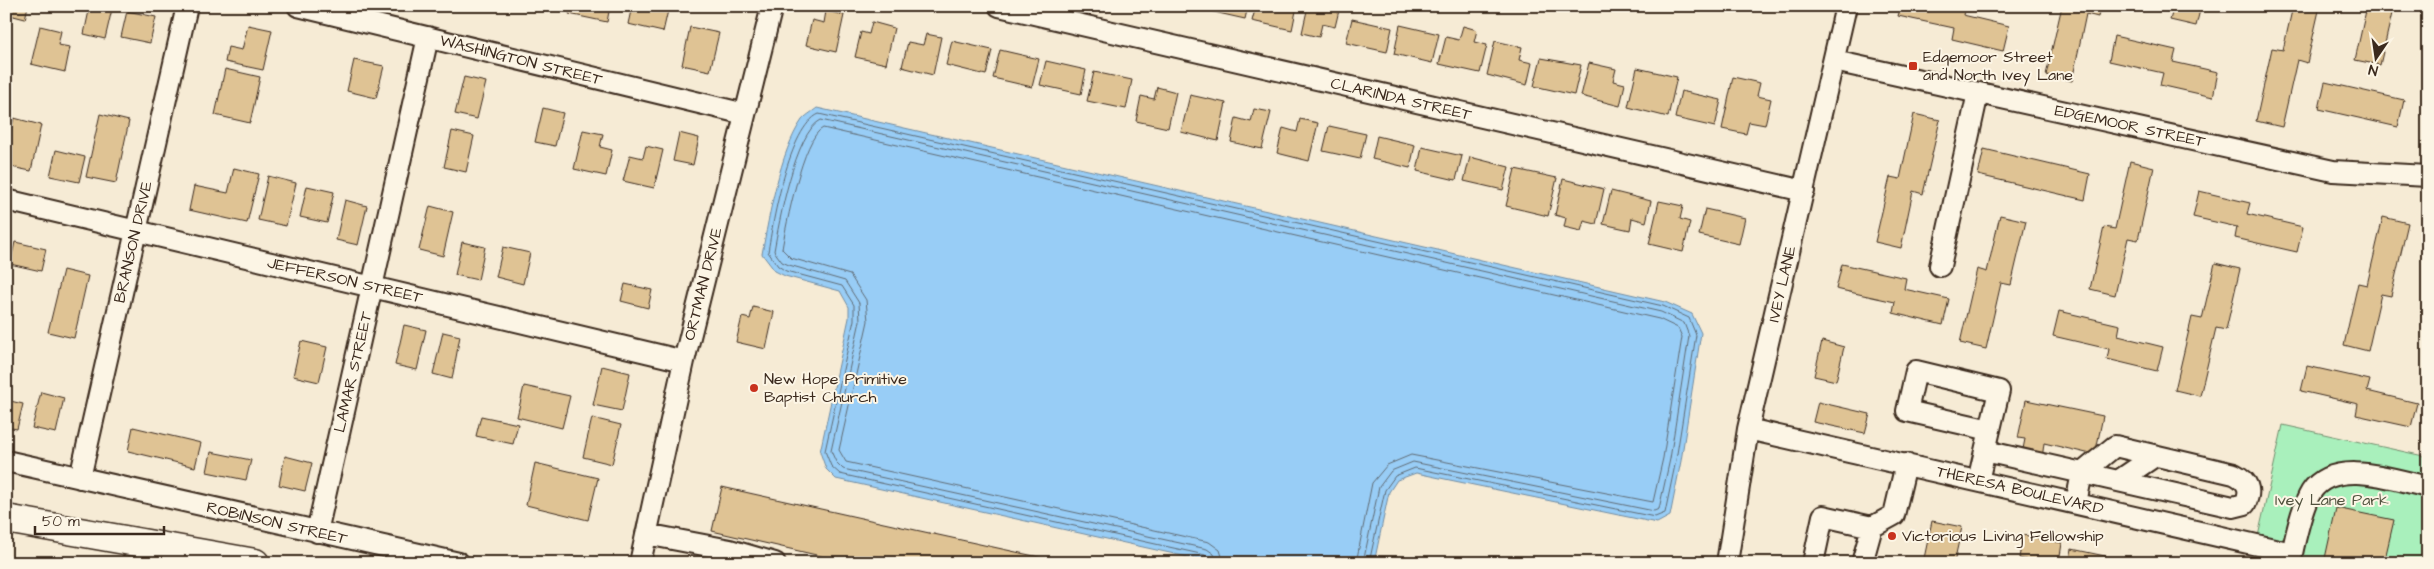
<svg xmlns="http://www.w3.org/2000/svg" width="2434" height="569" font-family="'Architects Daughter',sans-serif">
<style>
.green{fill:#a9f0bc;stroke:#728d6d}
.water{fill:#98cdf6;stroke:#738ca0}
.lines{fill:none;stroke-linecap:round;stroke-linejoin:round}
.shore{stroke:#606b74;stroke-width:1}
.building{fill:#dfc394;stroke:#3b2a1e}
.minor-casing{stroke:#3b2a1e;stroke-width:24}
.highway-casing{stroke:#3b2a1e;stroke-width:31}
.minor{stroke:#fcf5e5;stroke-width:20}
.highway{stroke:#fcf5e5;stroke-width:28}
.poi-dot{fill:#c8321e;stroke:#fcf5e5;stroke-width:2}
.labels{text-anchor:middle;dominant-baseline:central;stroke-width:4;stroke-linejoin:round;paint-order:stroke}
.poi-label{font-size:16px;fill:#3b2a1e;stroke:#fcf5e5;text-anchor:start}
.street-label{font-size:16px;fill:#3b2a1e;stroke:#fcf5e5}
.park-label{font-size:16px;fill:#51523e;stroke:#fcf5e5}
</style>
<rect width="100%" height="100%" fill="#f6ebd5"/>
<filter id="ink" filterUnits="userSpaceOnUse"><feTurbulence type="fractalNoise" baseFrequency=".02" numOctaves="2"/><feDisplacementMap in="SourceGraphic" scale="10" xChannelSelector="R" yChannelSelector="G"/><feConvolveMatrix kernelMatrix="1 2 1 2 8 2 1 2 1" color-interpolation-filters="sRGB"/></filter>
<g filter="url(#ink)">
<path class="green" d="M 2283,425 L 2428,457 L 2428,563 L 2252,563 Z"/>
<path class="water" d="M 817,108 L 1665,302 L 1692,314 L 1701,333 L 1681,461 L 1670,516 L 1657,523 L 1416,473 L 1397,480 L 1389,492 L 1374,563 L 1215,563 L 836,479 L 826,469 L 820,452 L 849,318 L 849,307 L 840,291 L 785,276 L 775,271 L 762,254 C 769,217 780,151 802,120 C 805,116 812,112 817,108 Z"/>
<g class="lines">
<path class="shore" d="M 1210,563 L 1205,555 L 840,474 L 831,466 L 825,451 L 854,320 L 854,305 L 842,286 L 786,271 L 778,266 L 768,252 C 773,221 789,127 819,114 L 1663,306 L 1689,318 L 1696,335 L 1676,460 L 1665,513 L 1655,517 L 1415,468 L 1395,476 L 1385,490 L 1369,563
M 1216,563 L 1214,554 L 1207,549 L 843,469 L 836,462 L 831,451 L 860,321 L 859,303 L 845,281 L 789,265 L 782,262 L 774,251 C 779,223 795,132 821,120 L 1661,312 L 1684,323 L 1689,336 L 1670,459 L 1659,509 L 1654,511 L 1413,462 L 1391,471 L 1379,487 L 1363,563
M 1224,563 L 1220,550 L 1209,542 L 846,462 L 839,450 L 868,321 L 866,300 L 850,275 L 791,258 L 782,249 C 786,226 803,137 823,128 L 1659,319 L 1678,328 L 1682,337 L 1663,458 L 1653,502 L 1411,455 L 1387,465 L 1372,483 L 1356,563"/>
</g>
<path class="building" d="M 6,6 L 28,6 L 25,19 L 6,14 Z
M 90,6 L 112,9 L 105,39 L 84,34 Z
M 571,6 L 610,6 L 607,22 L 569,14 Z
M 632,6 L 669,6 L 663,32 L 628,24 Z
M 1206,6 L 1248,6 L 1245,19 L 1205,10 Z
M 1256,6 L 1297,6 L 1292,30 L 1252,21 Z
M 1308,6 L 1340,6 L 1335,27 L 1322,24 L 1319,37 L 1302,33 Z
M 1901,6 L 1965,6 L 1963,15 L 2009,26 L 2003,51 L 1952,39 L 1954,28 L 1898,16 Z
M 2062,6 L 2100,6 L 2098,17 L 2086,14 L 2072,81 L 2046,75 Z
M 2174,6 L 2201,6 L 2196,26 L 2170,20 Z
M 2293,6 L 2320,6 L 2307,63 L 2297,60 L 2282,127 L 2256,121 L 2272,48 L 2283,50 Z
M 2367,6 L 2404,6 L 2403,11 L 2393,9 L 2380,65 L 2355,60 Z
M 127,11 L 156,17 L 150,43 L 121,37 Z
M 826,11 L 844,15 L 836,52 L 806,45 L 812,20 L 824,23 Z
M 1352,19 L 1392,28 L 1387,52 L 1346,43 Z
M 872,22 L 894,28 L 886,64 L 855,57 L 861,32 L 869,34 Z
M 248,25 L 272,30 L 263,70 L 225,62 L 228,47 L 242,50 Z
M 1400,25 L 1439,34 L 1432,63 L 1394,54 Z
M 40,26 L 61,31 L 58,45 L 70,47 L 65,72 L 31,64 Z
M 1463,26 L 1477,30 L 1474,42 L 1487,45 L 1480,73 L 1439,64 L 1446,37 L 1459,40 Z
M 690,27 L 719,33 L 710,71 L 682,65 Z
M 926,34 L 941,37 L 933,75 L 902,67 L 908,42 L 923,45 Z
M 2114,36 L 2176,50 L 2173,62 L 2218,72 L 2213,97 L 2160,85 L 2163,73 L 2109,61 Z
M 952,41 L 992,50 L 986,75 L 946,65 Z
M 1495,41 L 1522,47 L 1519,60 L 1532,63 L 1527,85 L 1487,75 Z
M 1000,50 L 1039,59 L 1032,87 L 993,78 Z
M 1541,58 L 1581,65 L 1574,95 L 1534,86 Z
M 354,60 L 384,66 L 376,98 L 347,91 Z
M 1046,61 L 1086,70 L 1081,94 L 1040,85 Z
M 1589,63 L 1616,69 L 1613,81 L 1625,84 L 1620,106 L 1581,96 Z
M 1637,68 L 1677,77 L 1668,117 L 1628,107 Z
M 225,69 L 260,77 L 250,123 L 215,115 Z
M 1094,72 L 1132,80 L 1126,109 L 1087,101 Z
M 464,77 L 486,82 L 477,119 L 455,114 Z
M 1733,77 L 1760,83 L 1757,96 L 1771,99 L 1765,125 L 1749,122 L 1746,134 L 1722,129 Z
M 2325,82 L 2404,100 L 2398,127 L 2319,109 Z
M 1157,87 L 1176,92 L 1168,128 L 1136,121 L 1141,96 L 1154,99 Z
M 1681,91 L 1721,100 L 1715,127 L 1675,118 Z
M 1190,95 L 1226,103 L 1218,141 L 1181,132 Z
M 543,108 L 563,113 L 555,146 L 535,142 Z
M 1254,109 L 1271,112 L 1262,149 L 1231,142 L 1236,118 L 1251,122 Z
M 100,114 L 129,121 L 116,183 L 86,177 Z
M 1914,114 L 1940,120 L 1923,194 L 1913,191 L 1901,248 L 1875,242 L 1890,177 L 1900,179 Z
M 14,118 L 41,125 L 31,171 L 6,166 L 6,150 Z
M 1300,119 L 1318,123 L 1309,161 L 1277,153 L 1283,128 L 1297,132 Z
M 1329,126 L 1366,134 L 1360,159 L 1323,151 Z
M 583,130 L 603,134 L 600,147 L 612,150 L 606,176 L 574,169 Z
M 452,131 L 474,136 L 466,172 L 444,167 Z
M 679,133 L 699,138 L 693,165 L 673,161 Z
M 1377,136 L 1415,145 L 1410,168 L 1372,159 Z
M 646,146 L 663,150 L 654,188 L 623,181 L 630,155 L 643,158 Z
M 1422,147 L 1462,156 L 1456,180 L 1417,171 Z
M 1984,149 L 2090,174 L 2085,200 L 1978,175 Z
M 56,150 L 85,157 L 79,182 L 50,176 Z
M 1470,157 L 1509,167 L 1503,190 L 1464,181 Z
M 2130,161 L 2154,167 L 2138,240 L 2128,238 L 2115,295 L 2090,289 L 2104,227 L 2115,229 Z
M 234,168 L 259,174 L 247,223 L 189,210 L 194,186 L 228,193 Z
M 1515,169 L 1557,178 L 1548,216 L 1506,206 Z
M 268,176 L 296,183 L 286,226 L 258,220 Z
M 1563,179 L 1604,189 L 1596,224 L 1584,221 L 1581,231 L 1564,227 L 1566,218 L 1555,215 Z
M 307,186 L 334,192 L 327,223 L 300,217 Z
M 1611,191 L 1651,201 L 1646,222 L 1632,218 L 1630,230 L 1603,224 Z
M 2199,191 L 2250,203 L 2247,214 L 2303,227 L 2297,252 L 2235,238 L 2237,227 L 2193,217 Z
M 345,200 L 367,206 L 358,245 L 336,240 Z
M 1659,201 L 1683,206 L 1680,219 L 1690,222 L 1683,252 L 1649,244 Z
M 430,206 L 453,212 L 443,256 L 419,250 Z
M 1705,209 L 1745,218 L 1739,244 L 1699,235 Z
M 2000,215 L 2026,221 L 2011,285 L 2001,283 L 1986,349 L 1960,343 L 1977,269 L 1987,272 Z
M 2383,217 L 2408,223 L 2391,296 L 2381,294 L 2368,351 L 2344,345 L 2358,283 L 2367,285 Z
M 15,242 L 46,249 L 41,271 L 10,264 Z
M 462,242 L 485,247 L 478,280 L 455,275 Z
M 503,247 L 530,253 L 523,284 L 496,277 Z
M 2215,263 L 2240,269 L 2226,330 L 2216,328 L 2200,396 L 2175,390 L 2192,317 L 2202,319 Z
M 1842,264 L 1906,278 L 1904,289 L 1949,299 L 1943,325 L 1893,313 L 1895,302 L 1836,289 Z
M 63,270 L 88,276 L 74,338 L 48,332 Z
M 625,284 L 652,290 L 648,308 L 621,301 Z
M 753,307 L 774,312 L 766,349 L 736,342 L 742,317 L 750,319 Z
M 2059,311 L 2120,325 L 2118,336 L 2163,347 L 2157,371 L 2107,359 L 2109,349 L 2053,336 Z
M 404,325 L 426,330 L 417,370 L 395,365 Z
M 443,332 L 460,336 L 452,379 L 433,374 Z
M 301,341 L 327,347 L 319,382 L 293,376 Z
M 1822,341 L 1844,347 L 1836,381 L 1814,376 Z
M 602,366 L 630,373 L 622,411 L 593,405 Z
M 2307,366 L 2370,380 L 2367,391 L 2417,403 L 2411,427 L 2356,415 L 2358,404 L 2301,391 Z
M 524,386 L 570,396 L 562,428 L 517,417 Z
M 41,392 L 64,398 L 56,433 L 32,428 Z
M 6,400 L 23,404 L 17,429 L 6,427 Z
M 2026,400 L 2103,416 L 2095,455 L 2044,443 L 2042,459 L 2022,454 L 2025,439 L 2018,438 Z
M 1818,402 L 1870,414 L 1865,433 L 1813,422 Z
M 481,416 L 518,424 L 513,444 L 476,436 Z
M 592,418 L 621,425 L 612,464 L 583,457 Z
M 133,427 L 201,443 L 195,467 L 128,451 Z
M 211,452 L 251,460 L 246,480 L 207,472 Z
M 285,456 L 312,463 L 305,491 L 279,485 Z
M 535,463 L 598,478 L 588,520 L 526,505 Z
M 722,487 L 879,522 L 1066,563 L 851,563 L 712,531 Z
M 2336,508 L 2394,520 L 2384,563 L 2324,563 Z
M 1932,521 L 1962,527 L 1954,563 L 1923,563 Z
M 2023,535 L 2062,543 L 2059,563 L 2043,563 L 2019,558 Z
M 2072,549 L 2119,559 L 2118,563 L 2069,563 Z"/>
<g class="lines">
<g class="minor-casing">
<path id="minor" d="M 298,6 L 745,114
M 999,6 L 1804,191
M 1834,61 L 2333,171 L 2428,176
M 6,200 L 684,361
M 1940,266 L 1978,93
M 1748,429 L 2292,553
M 1985,451 L 2233,507 L 2245,504 C 2252,490 2248,481 2234,474 L 2115,446 L 2082,473 L 2076,503
M 6,461 L 459,563
M 80,478 L 187,6
M 1978,481 L 1999,391 L 1916,371 L 1907,411 L 1990,430
M 2118,481 L 2155,456
M 317,532 L 428,37
M 646,534 L 730,550 L 775,563
M 640,563 L 684,361 L 772,6
M 1727,563 L 1748,429 L 1846,6
M 1813,563 L 1823,516 L 1872,527
M 1862,563 L 1872,527 L 1894,515 L 1906,464
M 2290,563 C 2294,544 2301,508 2311,492 C 2334,457 2396,480 2428,487"/>
</g>
<g class="highway-casing">
<path id="highway" d="M 6,519 L 255,563"/>
</g>
<use href="#minor" class="minor"/>
<use href="#highway" class="highway"/>
</g>
</g>
<g class="poi-dot">
<rect x="1908" y="61" width="10" height="10" rx="2.5"/>
<circle cx="754" cy="388" r="5"/>
<circle cx="1892" cy="536" r="5"/>
</g>
<g class="labels">
<g class="poi-label">
<text x="1923" y="57">Edgemoor Street<tspan x="1923" dy="18">and North Ivey Lane</tspan></text>
<text x="764" y="379">New Hope Primitive<tspan x="764" dy="18">Baptist Church</tspan></text>
<text x="1902" y="536">Victorious Living Fellowship</text>
</g>
<g class="street-label">
<text transform="translate(521 60) rotate(14)">WASHINGTON STREET</text>
<text transform="translate(1401 99) rotate(13)">CLARINDA STREET</text>
<text transform="translate(2130 126) rotate(12)">EDGEMOOR STREET</text>
<text transform="translate(133 242) rotate(-77)">BRANSON DRIVE</text>
<text transform="translate(345 280) rotate(13)">JEFFERSON STREET</text>
<text transform="translate(703 284) rotate(-76)">ORTMAN DRIVE</text>
<text transform="translate(1782 284) rotate(-77)">IVEY LANE</text>
<text transform="translate(353 372) rotate(-77)">LAMAR STREET</text>
<text transform="translate(2020 490) rotate(13)">THERESA BOULEVARD</text>
<text transform="translate(277 523) rotate(13)">ROBINSON STREET</text>
</g>
<g class="park-label">
<text x="2332" y="500">Ivey Lane Park</text>
</g>
</g>
<rect width="2434" height="569" fill="none" stroke="#fcf5e5" stroke-width="25"/>
<rect x="12" y="12" width="2409" height="544" fill="none" stroke="#3b2a1e" stroke-width="2" filter="url(#ink)"/>
<g transform="translate(2376 58) rotate(193)" stroke="#fcf5e5" stroke-width="4" paint-order="stroke">
<path d="M0-4L9 19L0 12L-9 19Z" fill="#3b2a1e"/>
<text y="-8" font-size="14" font-weight="bold" text-anchor="middle" fill="#3b2a1e">N</text>
</g>
<path d="M35 526v8h129v-8" fill="none" stroke="#3b2a1e" stroke-width="2.5"/>
<text x="42" y="526" font-size="15" fill="#3b2a1e" stroke="#fcf5e5" stroke-width="4" paint-order="stroke">50 m</text>
</svg>
